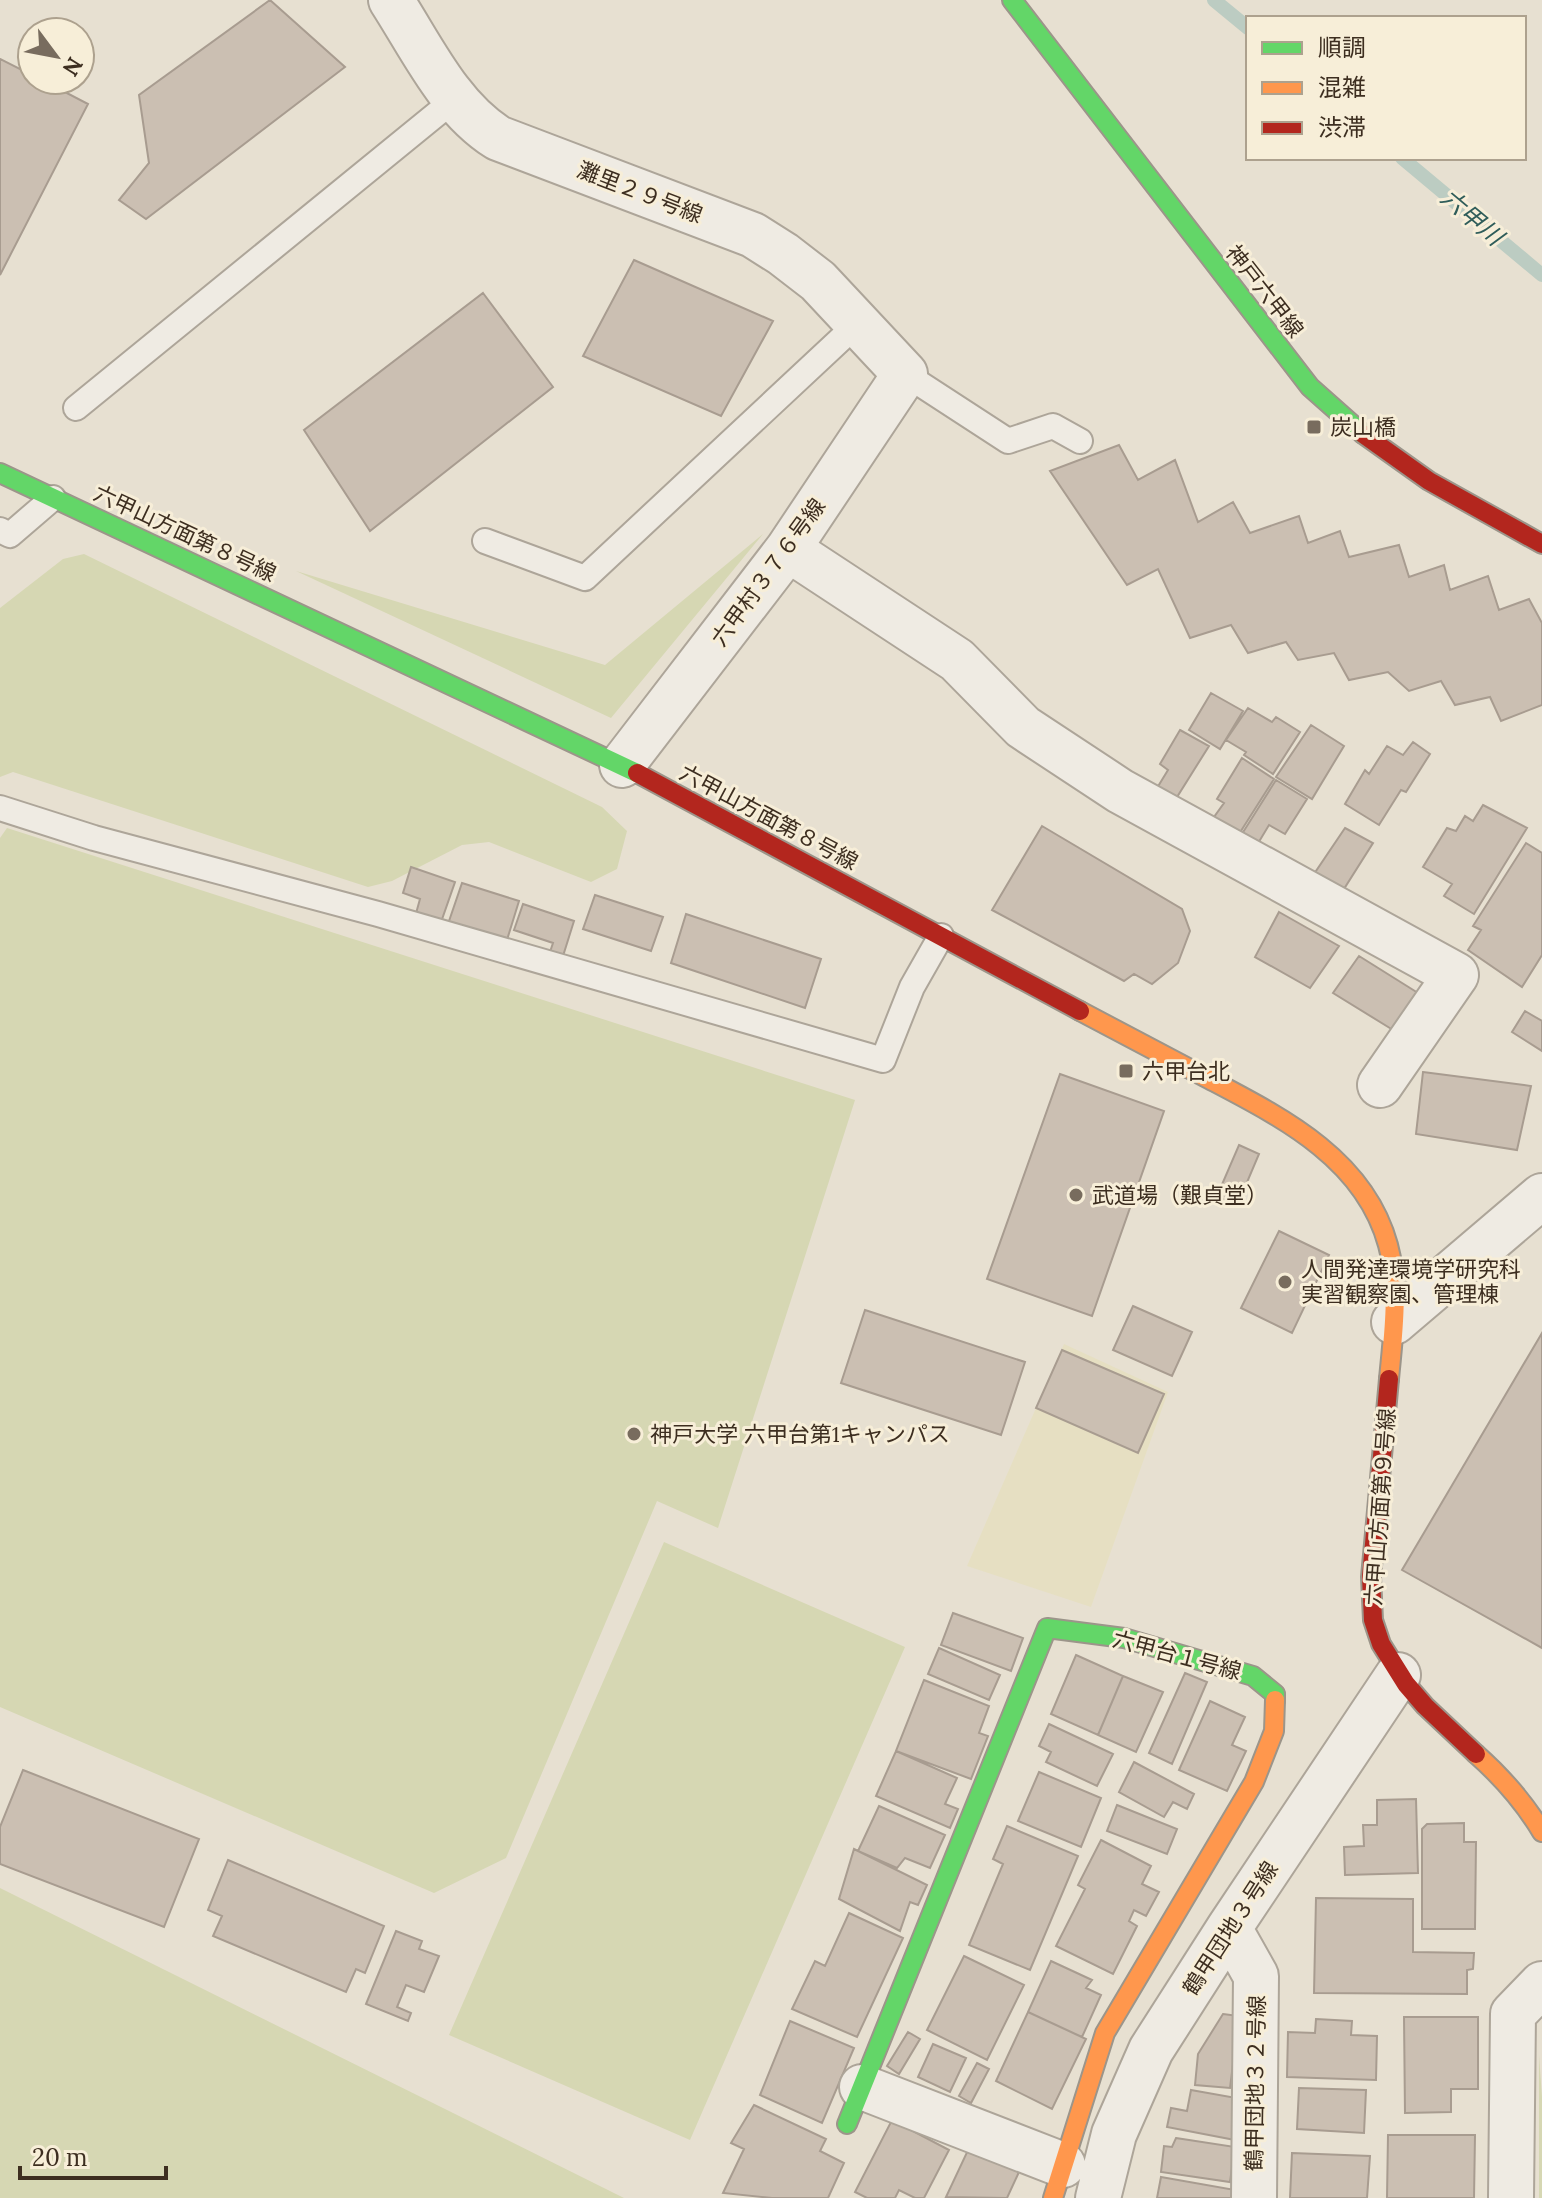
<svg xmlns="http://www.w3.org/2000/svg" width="1542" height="2198" font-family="Lora,'Noto Sans JP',serif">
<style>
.farmland{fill:#e6dfc2}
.green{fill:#d6d7b3}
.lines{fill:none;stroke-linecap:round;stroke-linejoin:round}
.stream{stroke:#bcccc2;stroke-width:14}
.building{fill:#cbbfb2;stroke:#a89c90;stroke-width:2}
.lane-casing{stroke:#ada599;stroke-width:28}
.street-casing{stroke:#ada599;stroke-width:48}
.fast-casing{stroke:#9c958a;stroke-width:22}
.slow-casing{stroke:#9c958a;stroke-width:22}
.jam-casing{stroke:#9c958a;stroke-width:22}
.lane{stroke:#efebe3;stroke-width:24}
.street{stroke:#efebe3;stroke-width:44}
.fast{stroke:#63d668;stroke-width:18}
.slow{stroke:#ff974d;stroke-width:18}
.jam{stroke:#b3261e;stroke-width:18}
.poi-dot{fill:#786c5e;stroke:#f7eed8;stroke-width:3}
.labels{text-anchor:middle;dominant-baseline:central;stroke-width:6;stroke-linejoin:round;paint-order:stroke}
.street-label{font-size:22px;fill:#3d2e20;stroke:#f7eed8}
.poi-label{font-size:22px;fill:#3d2e20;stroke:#f7eed8;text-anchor:start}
.water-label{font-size:24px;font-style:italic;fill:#2f5d5a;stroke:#f7eed8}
</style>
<rect width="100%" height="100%" fill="#e7e0d1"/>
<path class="farmland" d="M 1064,1344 L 1168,1392 L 1091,1607 L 967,1566 Z"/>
<path class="green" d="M 763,534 L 611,718 L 296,571 L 605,665 Z
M 84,554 L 602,807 L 627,831 L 617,869 L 591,882 L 489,842 L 462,845 L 392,881 L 368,887 L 13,772 L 0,777 L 0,608 L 63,559 Z
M 7,828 L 855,1100 L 718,1528 L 657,1501 L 506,1858 L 434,1893 L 0,1707 L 0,838 Z
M 664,1542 L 905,1647 L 690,2140 L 449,2035 Z
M 0,1888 L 624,2198 L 0,2198 Z
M 1539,2055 L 1542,2097 L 1542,2198 L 1539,2198 Z"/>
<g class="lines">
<path class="stream" d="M 1214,0 L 1248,28
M 1402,158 L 1542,275"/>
</g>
<path class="building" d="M 270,0 L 345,67 L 146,219 L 119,200 L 149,163 L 139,95 Z
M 0,59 L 32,75 L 32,80 L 42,80 L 88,104 L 0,275 Z
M 634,260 L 773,321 L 721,416 L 583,356 Z
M 483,293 L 553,387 L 370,531 L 304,430 Z
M 1119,445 L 1138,480 L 1175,460 L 1198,522 L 1233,502 L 1250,533 L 1299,516 L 1308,543 L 1340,531 L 1349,557 L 1399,545 L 1409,577 L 1444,565 L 1450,590 L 1488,576 L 1499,610 L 1529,599 L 1542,623 L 1542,705 L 1501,721 L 1490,697 L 1455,705 L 1441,681 L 1409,691 L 1388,672 L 1349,680 L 1334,653 L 1298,660 L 1286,642 L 1248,653 L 1231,625 L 1190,638 L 1158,569 L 1127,585 L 1050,471 Z
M 1211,693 L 1243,711 L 1220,749 L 1189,730 Z
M 1248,708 L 1272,722 L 1276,717 L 1300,732 L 1273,774 L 1244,755 L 1246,752 L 1226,740 Z
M 1311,725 L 1344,746 L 1312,799 L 1276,777 Z
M 1180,730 L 1209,746 L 1172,805 L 1154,793 L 1168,770 L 1160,764 Z
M 1413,742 L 1430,754 L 1406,792 L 1401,790 L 1379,825 L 1345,804 L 1365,770 L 1369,774 L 1387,746 L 1403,755 Z
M 1242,758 L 1274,779 L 1239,834 L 1214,817 L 1224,803 L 1217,799 Z
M 1276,780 L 1307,799 L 1285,834 L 1269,825 L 1257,845 L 1240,837 Z
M 1483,805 L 1527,828 L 1474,914 L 1444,896 L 1452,884 L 1423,867 L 1447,828 L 1456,831 L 1465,816 L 1473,821 Z
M 1042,826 L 1182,909 L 1190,931 L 1178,963 L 1152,984 L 1134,974 L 1124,981 L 992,910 Z
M 1345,828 L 1373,843 L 1342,892 L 1314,874 Z
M 1526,843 L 1542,853 L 1542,955 L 1522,987 L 1468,950 L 1481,930 L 1473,926 Z
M 411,867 L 455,882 L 440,925 L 415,917 L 420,899 L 403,893 Z
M 462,883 L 519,901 L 506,943 L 448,924 Z
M 595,895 L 663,917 L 651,951 L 583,929 Z
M 523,904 L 574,921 L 563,956 L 550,952 L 553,943 L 514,930 Z
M 1279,912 L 1339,946 L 1310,988 L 1255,957 Z
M 686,914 L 821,959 L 805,1008 L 671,963 Z
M 1359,956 L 1418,993 L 1393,1030 L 1333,993 Z
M 1525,1011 L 1542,1021 L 1542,1051 L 1512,1032 Z
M 1423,1072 L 1531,1086 L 1517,1150 L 1416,1134 Z
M 1060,1074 L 1164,1111 L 1092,1316 L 987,1279 Z
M 1239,1145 L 1259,1154 L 1237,1206 L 1217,1196 Z
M 1279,1231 L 1329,1255 L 1292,1333 L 1241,1308 Z
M 1133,1306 L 1192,1332 L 1172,1376 L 1113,1350 Z
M 865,1310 L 1025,1362 L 1001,1435 L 841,1383 Z
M 1542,1333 L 1542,1648 L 1402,1570 Z
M 1062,1350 L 1164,1394 L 1138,1453 L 1036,1408 Z
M 953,1613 L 1023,1638 L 1011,1671 L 941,1645 Z
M 939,1648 L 1000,1675 L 989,1700 L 928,1674 Z
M 1076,1655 L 1123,1676 L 1098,1735 L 1051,1714 Z
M 1185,1673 L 1207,1682 L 1172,1764 L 1149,1753 Z
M 1123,1676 L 1163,1692 L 1136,1752 L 1098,1735 Z
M 924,1680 L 989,1706 L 979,1733 L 988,1736 L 971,1779 L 896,1751 Z
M 1210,1701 L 1245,1717 L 1232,1745 L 1246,1751 L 1227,1791 L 1179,1770 Z
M 1049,1724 L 1113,1754 L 1097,1786 L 1046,1762 L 1051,1752 L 1039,1746 Z
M 896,1751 L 957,1778 L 945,1804 L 958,1809 L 950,1828 L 876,1796 Z
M 1134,1762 L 1194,1794 L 1187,1809 L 1173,1802 L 1164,1817 L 1119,1792 Z
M 23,1770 L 199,1839 L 164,1927 L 0,1864 L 0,1827 Z
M 1039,1772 L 1101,1798 L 1081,1847 L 1018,1821 Z
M 1416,1799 L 1418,1873 L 1345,1875 L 1344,1847 L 1364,1846 L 1363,1825 L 1377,1825 L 1377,1800 Z
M 1117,1805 L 1177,1829 L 1167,1854 L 1107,1831 Z
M 879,1806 L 945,1835 L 930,1868 L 905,1858 L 897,1868 L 858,1851 Z
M 1464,1823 L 1464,1842 L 1476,1842 L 1475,1929 L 1422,1929 L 1422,1829 L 1427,1824 Z
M 1007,1826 L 1078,1856 L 1030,1970 L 969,1945 L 1003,1864 L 993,1859 Z
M 1101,1840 L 1151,1866 L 1142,1884 L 1159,1892 L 1146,1916 L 1134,1910 L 1129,1921 L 1137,1926 L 1113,1974 L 1056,1946 L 1085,1889 L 1078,1885 Z
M 854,1849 L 927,1885 L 918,1905 L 910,1902 L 900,1931 L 839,1899 Z
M 228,1860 L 384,1926 L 365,1973 L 356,1969 L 346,1992 L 213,1936 L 222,1916 L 208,1910 Z
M 1316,1898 L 1413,1899 L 1413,1952 L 1474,1953 L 1473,1969 L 1467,1970 L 1467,1994 L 1314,1993 Z
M 849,1913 L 903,1938 L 857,2037 L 792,2009 L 815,1961 L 825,1966 Z
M 396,1931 L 422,1941 L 419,1949 L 439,1956 L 424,1992 L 406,1985 L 397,2007 L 411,2013 L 408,2021 L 366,2004 Z
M 964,1956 L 1024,1985 L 987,2060 L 927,2030 Z
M 1051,1961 L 1092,1980 L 1086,1988 L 1101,1995 L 1082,2037 L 1028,2012 Z
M 1028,2012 L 1086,2039 L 1052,2109 L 996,2081 Z
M 1223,2014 L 1239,2016 L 1230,2088 L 1195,2085 L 1198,2054 Z
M 1404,2017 L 1478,2017 L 1478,2089 L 1451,2089 L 1451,2112 L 1405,2113 Z
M 1316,2019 L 1352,2021 L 1351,2035 L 1377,2036 L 1376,2080 L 1287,2077 L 1288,2032 L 1315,2033 Z
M 790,2021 L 854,2048 L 822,2123 L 760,2095 Z
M 908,2032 L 920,2039 L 899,2074 L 887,2066 Z
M 933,2044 L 966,2058 L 950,2092 L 918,2077 Z
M 977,2063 L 989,2069 L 971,2103 L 959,2096 Z
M 1299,2088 L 1366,2090 L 1364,2133 L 1297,2129 Z
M 1191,2090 L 1242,2099 L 1235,2140 L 1167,2127 L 1171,2108 L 1187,2111 Z
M 754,2105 L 826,2139 L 820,2151 L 844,2163 L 828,2198 L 772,2198 L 723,2193 L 744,2149 L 731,2143 Z
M 892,2120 L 949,2150 L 924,2198 L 915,2198 L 899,2190 L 895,2198 L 867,2198 L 855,2192 Z
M 1388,2135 L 1475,2135 L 1474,2198 L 1387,2198 Z
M 1176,2138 L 1235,2147 L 1230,2182 L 1161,2172 L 1164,2146 L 1172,2147 Z
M 969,2148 L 1019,2172 L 1007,2198 L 946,2197 Z
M 1292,2153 L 1370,2156 L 1367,2198 L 1290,2198 Z
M 1161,2177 L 1235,2190 L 1234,2198 L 1157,2198 Z"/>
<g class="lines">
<g class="lane-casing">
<path id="lane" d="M 905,374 L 1008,441 L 1053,426 L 1080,441
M 76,408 L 455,99
M 0,530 L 10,535 L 53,498
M 485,541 L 585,578 L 857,324
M 0,808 L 94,838 L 378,914 L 883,1060 L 912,987 L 941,936"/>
</g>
<g class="street-casing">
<path id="street" d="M 391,0 C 422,48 449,107 498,138 L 753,235 L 783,254 L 818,281 L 905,374 L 788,549 L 622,765
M 788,549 L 957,660 L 1023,727 L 1120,791 L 1456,975 L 1380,1085
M 1394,1322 L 1542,1196
M 1229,1928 L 1256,1976 L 1254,2198
M 862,2087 L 1063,2165
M 1098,2198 L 1114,2134 L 1151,2050 L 1229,1928 L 1398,1675
M 1511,2198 L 1513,2014 L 1542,1984"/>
</g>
<g class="fast-casing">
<path id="fast" d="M 1012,0 L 1310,387 L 1363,434
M 0,473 L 637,773
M 847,2124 L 1047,1628 L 1124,1638 L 1253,1676 L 1275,1694 L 1275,1700"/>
</g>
<g class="slow-casing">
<path id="slow" d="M 1080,1011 C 1122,1033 1163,1055 1205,1077 C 1279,1116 1364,1157 1388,1245 C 1400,1288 1393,1335 1389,1379
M 1476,1754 C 1502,1777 1524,1802 1542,1832
M 1053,2198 L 1105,2033 L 1254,1782 L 1274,1731 L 1275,1700"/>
</g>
<g class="jam-casing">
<path id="jam" d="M 1363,434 L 1429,481 L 1542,544
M 637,773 L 1080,1011
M 1389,1379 L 1371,1577 L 1373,1620 L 1381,1644 L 1406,1684 L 1425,1706 L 1476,1754"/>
</g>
<use href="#lane" class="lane"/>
<use href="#street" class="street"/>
<use href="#fast" class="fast"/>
<use href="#slow" class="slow"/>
<use href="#jam" class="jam"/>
</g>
<g class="poi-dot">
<rect x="1306" y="419" width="16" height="16" rx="4"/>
<rect x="1118" y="1063" width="16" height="16" rx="4"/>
<circle cx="1076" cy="1195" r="8"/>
<circle cx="1285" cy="1282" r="8"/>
<circle cx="634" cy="1434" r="8"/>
</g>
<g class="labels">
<g class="street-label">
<text transform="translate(640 192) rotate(21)">灘里２９号線</text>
<text transform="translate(1265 291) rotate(52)">神戸六甲線</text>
<text transform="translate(185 533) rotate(25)">六甲山方面第８号線</text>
<text transform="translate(768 572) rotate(-54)">六甲村３７６号線</text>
<text transform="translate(769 817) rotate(28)">六甲山方面第８号線</text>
<text transform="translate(1380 1507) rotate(-86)">六甲山方面第９号線</text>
<text transform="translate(1177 1655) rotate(15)">六甲台１号線</text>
<text transform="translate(1230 1928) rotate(-57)">鶴甲団地３号線</text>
<text transform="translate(1255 2083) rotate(-89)">鶴甲団地３２号線</text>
</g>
<g class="poi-label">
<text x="1330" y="427">炭山橋</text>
<text x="1142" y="1071">六甲台北</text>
<text x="1092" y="1195">武道場（艱貞堂）</text>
<text x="1301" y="1269">人間発達環境学研究科<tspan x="1301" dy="25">実習観察園、管理棟</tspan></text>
<text x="650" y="1434">神戸大学 六甲台第1キャンパス</text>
</g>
<g class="water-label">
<text transform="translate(1472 217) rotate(40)">六甲川</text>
</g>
</g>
<rect x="1246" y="16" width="280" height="144" fill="#f7eed8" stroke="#ada18e" stroke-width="2"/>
<rect x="1262" y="42" width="40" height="12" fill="#63d668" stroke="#ada18e" stroke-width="2"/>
<text x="1318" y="56" font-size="24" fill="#3d2e20">順調</text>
<rect x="1262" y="82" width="40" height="12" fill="#ff974d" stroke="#ada18e" stroke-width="2"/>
<text x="1318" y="96" font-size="24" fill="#3d2e20">混雑</text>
<rect x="1262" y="122" width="40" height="12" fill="#b3261e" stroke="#ada18e" stroke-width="2"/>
<text x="1318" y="136" font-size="24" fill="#3d2e20">渋滞</text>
<g transform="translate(56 56) rotate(122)"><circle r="38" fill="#f7eed8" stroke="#ada18e" stroke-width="2"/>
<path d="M0-6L14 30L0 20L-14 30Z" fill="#786c5e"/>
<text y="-12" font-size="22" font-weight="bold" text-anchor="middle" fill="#3d2e20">N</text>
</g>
<path d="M20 2166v12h146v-12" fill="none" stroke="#3d2e20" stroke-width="4"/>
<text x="32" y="2166" font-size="24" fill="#3d2e20" stroke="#f7eed8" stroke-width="6" paint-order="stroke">20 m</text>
</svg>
